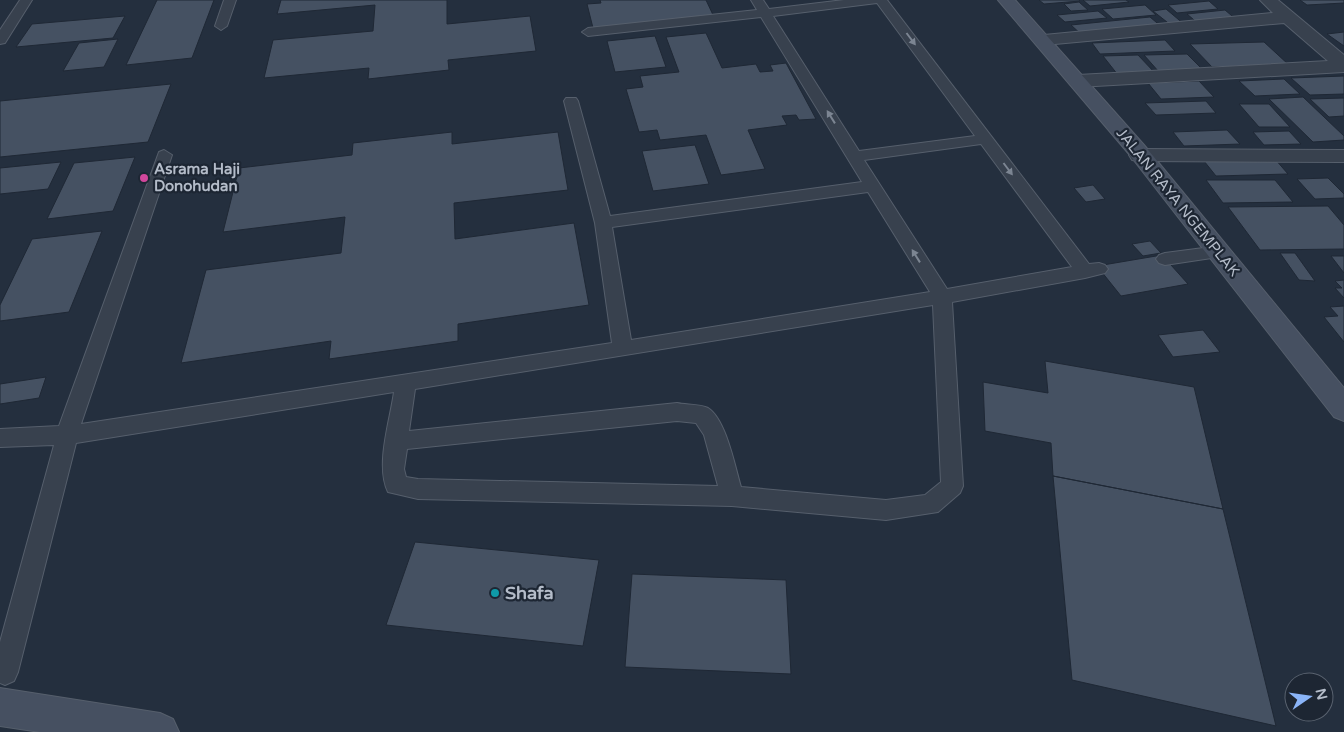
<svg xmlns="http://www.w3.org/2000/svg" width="1344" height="732" font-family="'Varela Round',sans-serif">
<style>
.building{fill:#455162;stroke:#1f2835}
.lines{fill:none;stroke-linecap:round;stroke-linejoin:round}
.lane-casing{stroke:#565f6c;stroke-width:2}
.street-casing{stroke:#565f6c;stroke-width:2}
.secondary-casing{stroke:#565f6c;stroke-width:2}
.lane{fill:#38414e;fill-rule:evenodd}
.street{fill:#38414e;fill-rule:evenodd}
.secondary{fill:#465061;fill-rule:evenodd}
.oneway{fill:#7c8592}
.hotel-dot{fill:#d1479c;stroke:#1d2633;stroke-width:2}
.culture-dot{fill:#0f9aa8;stroke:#1d2633;stroke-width:2}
.labels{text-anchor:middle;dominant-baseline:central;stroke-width:4.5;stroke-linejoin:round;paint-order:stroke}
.poi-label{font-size:15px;font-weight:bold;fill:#b4bcc9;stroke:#1d2633;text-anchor:start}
.street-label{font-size:15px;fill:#b4bcc9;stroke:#1d2633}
.near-poi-label{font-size:18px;font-weight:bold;fill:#b4bcc9;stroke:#1d2633;text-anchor:start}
</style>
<rect width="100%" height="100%" fill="#242f3e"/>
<path class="building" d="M 157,0 L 214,0 L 192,58 L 126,65 Z
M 281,0 L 447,0 L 447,24 L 530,16 L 536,51 L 448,60 L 449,70 L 368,79 L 369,68 L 264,78 L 273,40 L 373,31 L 375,5 L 277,14 Z
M 600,0 L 706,0 L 714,17 L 593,28 L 587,4 L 601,3 Z
M 1039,0 L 1079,0 L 1080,1 L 1044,4 Z
M 1083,0 L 1126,0 L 1129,2 L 1090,6 Z
M 1300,0 L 1344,0 L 1344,3 L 1307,5 Z
M 1209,1 L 1218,9 L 1177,13 L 1168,5 Z
M 1079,2 L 1088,10 L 1071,11 L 1064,4 Z
M 1145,5 L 1156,15 L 1113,19 L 1102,9 Z
M 1166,9 L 1185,25 L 1172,26 L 1153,11 Z
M 1225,10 L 1238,21 L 1200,25 L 1187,14 Z
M 1098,11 L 1107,18 L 1065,22 L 1057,15 Z
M 125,16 L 113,38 L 16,47 L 32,24 Z
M 1150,17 L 1163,28 L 1083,36 L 1071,25 Z
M 1344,32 L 1344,46 L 1327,34 Z
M 706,33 L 722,68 L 756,64 L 760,72 L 773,71 L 770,65 L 786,63 L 816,119 L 799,120 L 796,115 L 782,116 L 787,125 L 748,130 L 765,169 L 721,175 L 706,135 L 660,140 L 657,130 L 639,132 L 626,89 L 643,87 L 640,76 L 679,72 L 666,37 Z
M 655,36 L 666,67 L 615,72 L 607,41 Z
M 118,39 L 104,67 L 63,71 L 79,43 Z
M 1165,40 L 1175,51 L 1100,54 L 1092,43 Z
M 1264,42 L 1289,65 L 1212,67 L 1190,44 Z
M 1187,54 L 1203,70 L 1159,72 L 1144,55 Z
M 1138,55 L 1155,73 L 1118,75 L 1103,56 Z
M 1344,76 L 1344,94 L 1310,95 L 1291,78 Z
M 1284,79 L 1300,94 L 1255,96 L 1239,81 Z
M 1199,81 L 1214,97 L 1161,99 L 1148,83 Z
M 171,84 L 148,142 L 0,157 L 0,101 Z
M 1303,97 L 1344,136 L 1344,140 L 1313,142 L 1269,99 Z
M 1344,98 L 1344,116 L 1329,117 L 1310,99 Z
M 1206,101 L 1216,113 L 1156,115 L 1145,103 Z
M 1239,104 L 1269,104 L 1290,127 L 1259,127 Z
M 1227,130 L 1240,144 L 1184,146 L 1173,132 Z
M 1289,131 L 1301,144 L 1264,145 L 1253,132 Z
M 452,132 L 452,144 L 558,132 L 568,190 L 454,203 L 455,239 L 574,223 L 589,305 L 458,324 L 458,341 L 329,359 L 331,341 L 181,363 L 206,270 L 341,253 L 345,217 L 223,232 L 239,168 L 352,155 L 353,143 Z
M 695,145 L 709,184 L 653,191 L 642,151 Z
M 135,157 L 113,211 L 47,219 L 74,163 Z
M 1275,159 L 1288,174 L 1216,176 L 1204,161 Z
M 61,162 L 48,189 L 0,194 L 0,168 Z
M 1328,178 L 1344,194 L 1344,198 L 1315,199 L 1297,179 Z
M 1206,180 L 1275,180 L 1293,202 L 1223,203 Z
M 1093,185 L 1105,199 L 1086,202 L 1074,188 Z
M 1328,206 L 1344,225 L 1344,249 L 1260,250 L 1228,207 Z
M 102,231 L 69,312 L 0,321 L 0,305 L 32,239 Z
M 1150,241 L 1161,253 L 1143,256 L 1132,244 Z
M 1280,253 L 1295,253 L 1315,281 L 1299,280 Z
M 1162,255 L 1188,284 L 1121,296 L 1097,266 Z
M 1331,256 L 1344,256 L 1344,273 Z
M 1344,280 L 1344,298 L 1335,288 L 1342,288 L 1335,281 Z
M 1344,306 L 1344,342 L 1324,317 L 1338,316 L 1330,307 Z
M 1203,330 L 1220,352 L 1173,357 L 1158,335 Z
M 1045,361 L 1194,387 L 1223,509 L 1053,476 L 1051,443 L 985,431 L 983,382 L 1048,393 Z
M 46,377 L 39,398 L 0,404 L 0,384 Z
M 1053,476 L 1223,509 L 1276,726 L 1072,680 Z
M 415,542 L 599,560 L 583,646 L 386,625 Z
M 632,574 L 786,580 L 791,674 L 625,667 Z"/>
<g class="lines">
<g class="lane-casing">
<path id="lane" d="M 20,0 L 32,0 L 5,43 L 0,44 L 0,30 Z
M 224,0 L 236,0 L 227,26 L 221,30 L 215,26 Z
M 751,0 L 763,0 L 769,9 L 844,0 L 887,0 L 1089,264 L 1099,263 L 1105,265 L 1108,269 L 1105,273 L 1085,278 L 952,302 L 963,486 L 960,493 L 938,512 L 886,520 L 732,506 L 418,499 L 388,492 C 375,465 390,421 394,392 L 76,443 L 18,672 L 14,681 L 5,685 L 0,683 L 0,642 L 54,445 L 0,447 L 0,429 L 59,426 L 159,152 L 164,150 L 172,155 L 81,424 L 612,343 L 595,223 L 564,101 L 566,98 L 576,98 L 578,101 L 610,216 L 862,182 L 761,17 L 588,36 L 582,32 L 588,28 L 757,10 ZM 877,3 L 975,136 L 859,151 L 773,16 ZM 981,144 L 1072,267 L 947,289 L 864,160 ZM 868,192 L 930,292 L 631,340 L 612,227 ZM 933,305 L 941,482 L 925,495 L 886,500 L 741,487 C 735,467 726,419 708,408 C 700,404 686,405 677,403 L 409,431 L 415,389 ZM 677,421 L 696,423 L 704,435 L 718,486 L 418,479 L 406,477 L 404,469 L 407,449 Z
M 1219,246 L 1225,248 L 1228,252 L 1225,256 L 1165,265 L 1159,263 L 1156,259 L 1159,255 L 1165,253 Z"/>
</g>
<g class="street-casing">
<path id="street" d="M 1260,0 L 1278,0 L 1344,55 L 1344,72 L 1078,87 L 1071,85 L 1068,81 L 1071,77 L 1078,75 L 1328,61 L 1284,23 L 1044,45 L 1038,44 L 1035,40 L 1038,36 L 1044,35 L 1273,13 Z
M 1140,149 L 1344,150 L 1344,162 L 1140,161 L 1132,160 L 1129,155 L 1132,150 Z"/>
</g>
<g class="secondary-casing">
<path id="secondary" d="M 998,0 L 1015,0 L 1144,145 L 1344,388 L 1344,421 L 1334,417 L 1129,154 Z
M 0,688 L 160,713 L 173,719 L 179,732 L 40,732 L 0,726 Z"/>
</g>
<use href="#lane" class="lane"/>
<use href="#street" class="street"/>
<use href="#secondary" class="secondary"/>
</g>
<defs><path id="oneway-solid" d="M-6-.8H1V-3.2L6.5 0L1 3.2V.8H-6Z" transform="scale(1.25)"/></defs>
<g class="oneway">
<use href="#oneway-solid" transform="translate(911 39) rotate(53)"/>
<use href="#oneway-solid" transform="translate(831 117) rotate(-122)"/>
<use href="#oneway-solid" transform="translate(1008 169) rotate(53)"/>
<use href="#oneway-solid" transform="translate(916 256) rotate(-122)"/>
</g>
<circle class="hotel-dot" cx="144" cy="178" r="5"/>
<circle class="culture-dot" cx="495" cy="593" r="5"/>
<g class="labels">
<g class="poi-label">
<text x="154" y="169">Asrama Haji<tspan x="154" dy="17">Donohudan</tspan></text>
</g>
<g class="street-label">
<text transform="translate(1178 202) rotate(51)">JALAN RAYA NGEMPLAK</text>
</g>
<g class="near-poi-label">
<text x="505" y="593">Shafa</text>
</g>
</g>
<g transform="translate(1309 697) rotate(77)"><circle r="24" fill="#1d2633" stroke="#59626f"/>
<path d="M0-4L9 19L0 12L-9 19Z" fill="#8ab4f8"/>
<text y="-8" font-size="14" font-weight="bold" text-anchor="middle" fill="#b4bcc9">N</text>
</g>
</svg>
